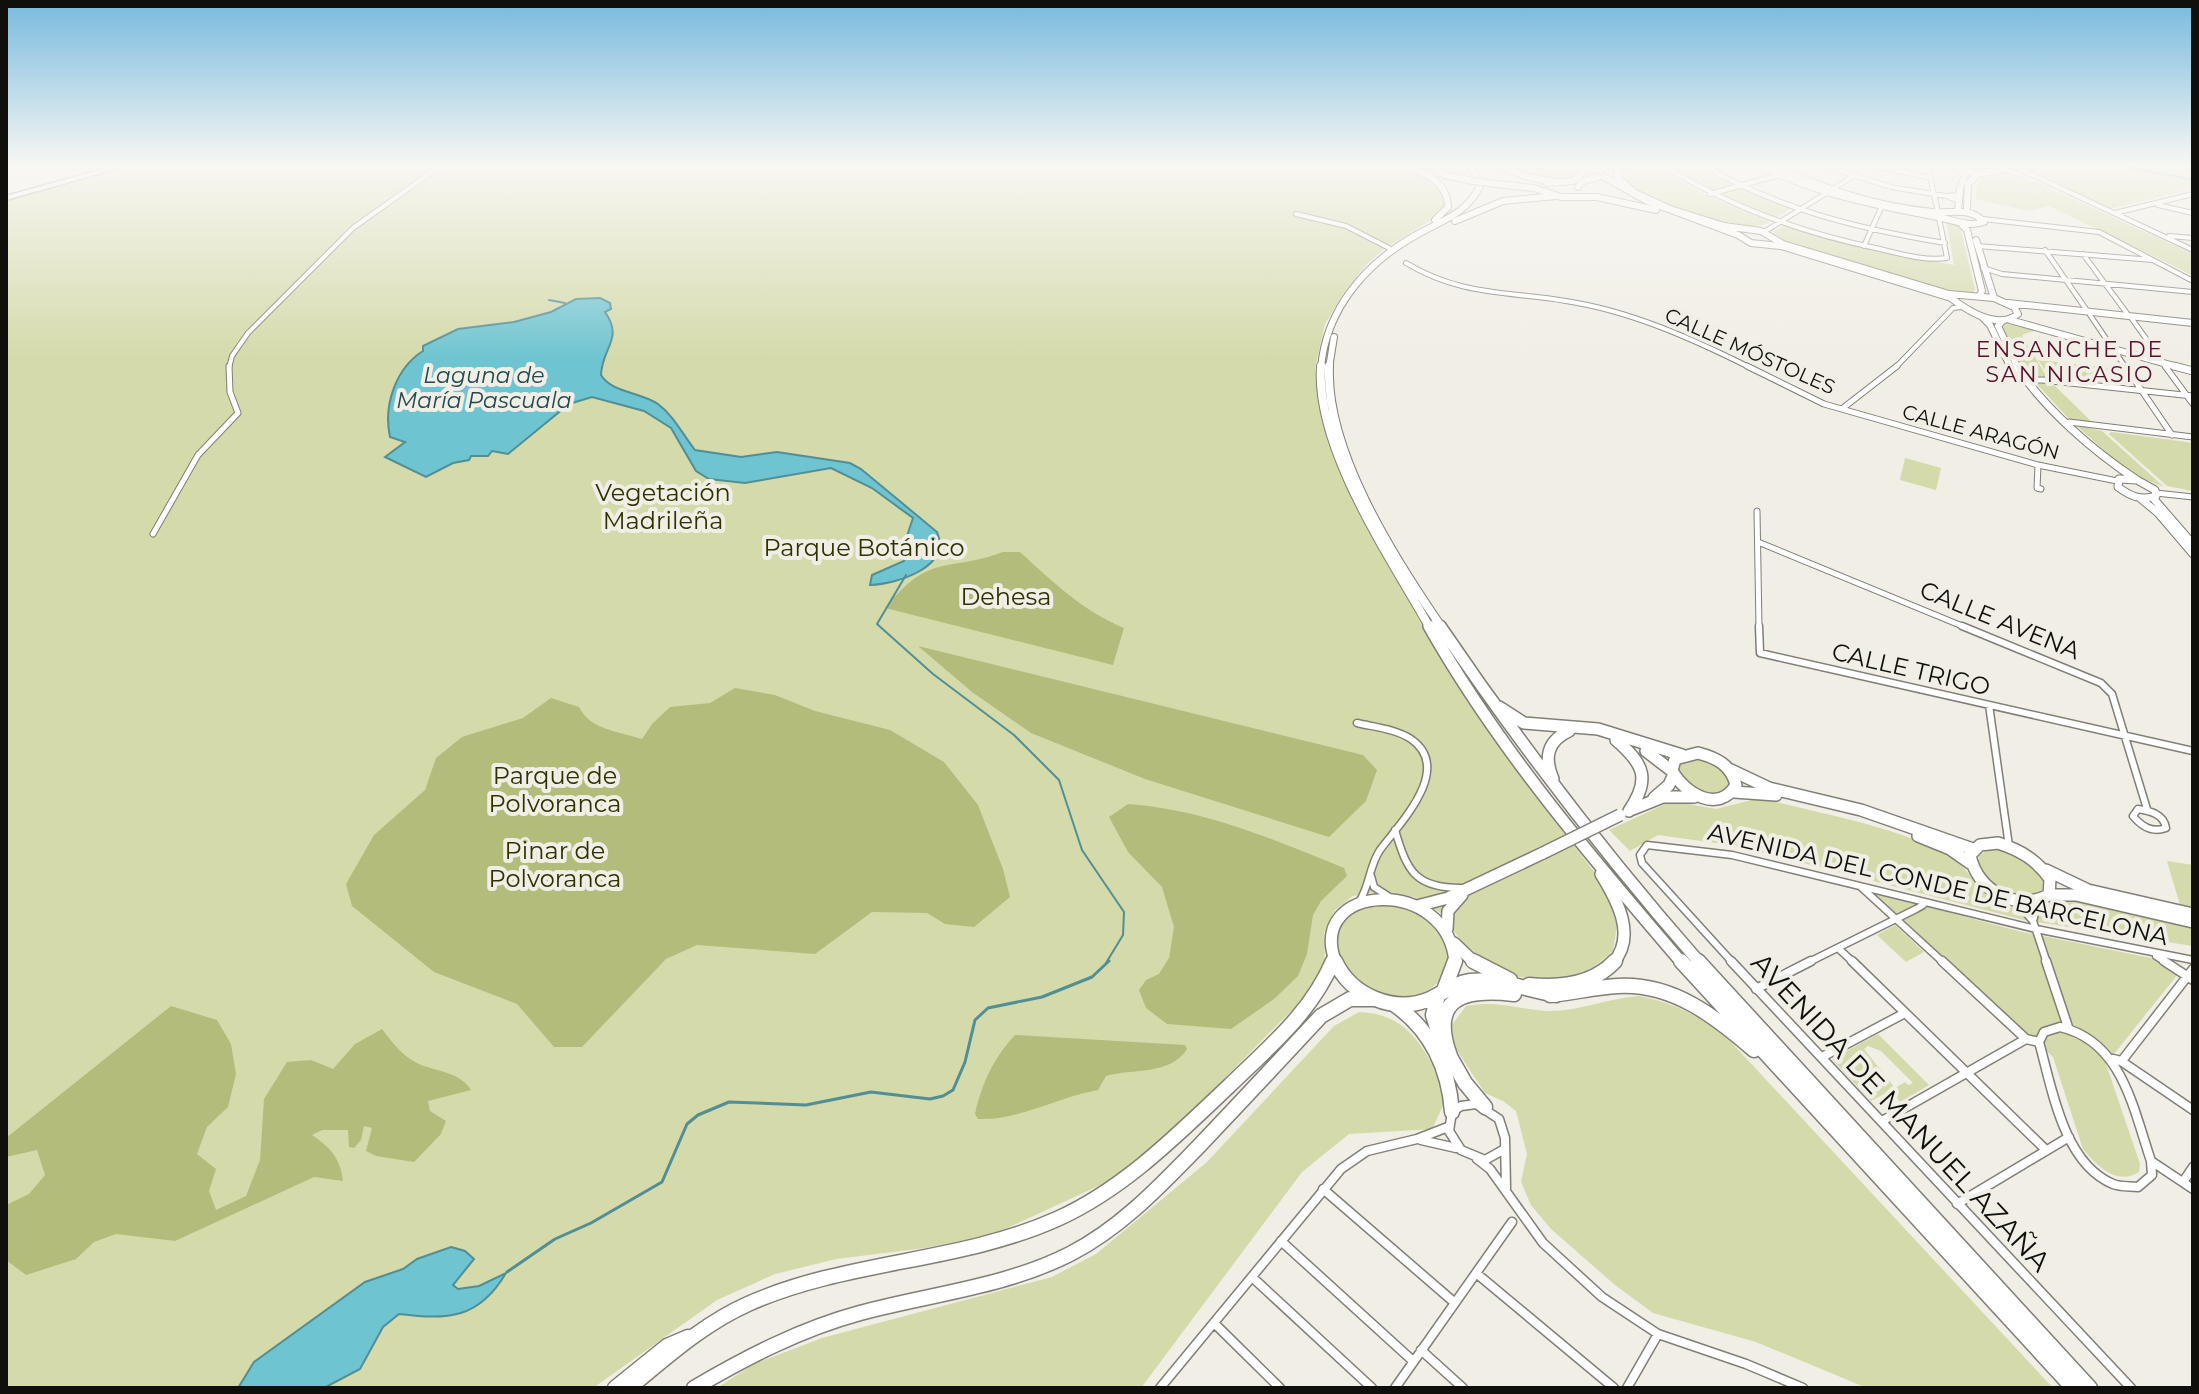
<svg xmlns="http://www.w3.org/2000/svg" width="2199" height="1394" font-family="Montserrat,sans-serif">
<style>
.green{fill:#d4daaa;fill-rule:evenodd}
.forest{fill:#b4bc7c}
.water{fill:#6ec4d0;stroke:#528e95;stroke-width:2}
.lines{fill:none;stroke-linecap:round;stroke-linejoin:round}
.stream-far1{stroke:#528e95;stroke-width:2}
.stream{stroke:#528e95;stroke-width:3}
.minor-far3-casing{stroke:#817f77;stroke-width:6}
.minor-far2-casing{stroke:#817f77;stroke-width:7}
.minor-far1-casing{stroke:#817f77;stroke-width:9}
.minor-casing{stroke:#817f77;stroke-width:11}
.secondary-far1-casing{stroke:#817f77;stroke-width:8}
.secondary-casing{stroke:#817f77;stroke-width:9}
.primary-far1-casing{stroke:#817f77;stroke-width:8}
.primary-casing{stroke:#817f77;stroke-width:14}
.trunk-far3-casing{stroke:#817f77;stroke-width:8}
.trunk-far2-casing{stroke:#817f77;stroke-width:10}
.trunk-far1-casing{stroke:#817f77;stroke-width:14}
.trunk-casing{stroke:#817f77;stroke-width:17}
.motorway-casing{stroke:#817f77;stroke-width:3}
.minor-far3{stroke:#fff;stroke-width:4}
.minor-far2{stroke:#fff;stroke-width:5}
.minor-far1{stroke:#fff;stroke-width:6}
.minor{stroke:#fff;stroke-width:8}
.secondary-far1{stroke:#fff;stroke-width:6}
.secondary{stroke:#fff;stroke-width:7}
.primary-far1{stroke:#fff;stroke-width:6}
.primary{stroke:#fff;stroke-width:11}
.trunk-far3{stroke:#fff;stroke-width:6}
.trunk-far2{stroke:#fff;stroke-width:8}
.trunk-far1{stroke:#fff;stroke-width:11}
.trunk{stroke:#fff;stroke-width:14}
.motorway{fill:#fff;fill-rule:evenodd}
.primary-bridge-casing{stroke:#817f77;stroke-width:8;stroke-linecap:butt}
.trunk-bridge-casing{stroke:#817f77;stroke-width:14;stroke-linecap:butt}
.primary-bridge{stroke:#fff;stroke-width:6}
.trunk-bridge{stroke:#fff;stroke-width:11}
.labels{text-anchor:middle;dominant-baseline:central;stroke-width:8;stroke-linejoin:round;paint-order:stroke}
.far-street-label{font-size:20px;fill:#100f0c;stroke:#f0eee5}
.far-neighbourhood-label{font-size:22px;letter-spacing:2px;fill:#55122e;stroke:#f0eee5}
.far-water-label{font-size:22px;font-style:italic;fill:#21494e;stroke:#f0eee5}
.park-label{font-size:24px;fill:#2f3200;stroke:#f0eee5}
.street-label{font-size:24px;fill:#100f0c;stroke:#f0eee5}
.near-street-label{font-size:28px;fill:#100f0c;stroke:#f0eee5}
</style>
<rect width="100%" height="100%" fill="#f0eee5"/>
<path class="green" d="M 140,164 L 1405,164 L 1431,179 L 1446,198 L 1445,207 L 1430,221 L 1384,249 L 1365,266 L 1343,294 L 1325,324 L 1315,368 L 1328,442 L 1351,491 L 1443,662 L 1547,811 L 1602,882 L 1618,918 L 1613,951 L 1587,973 L 1555,982 L 1514,976 L 1485,961 L 1461,941 L 1442,914 L 1414,897 L 1384,891 L 1353,896 L 1335,910 L 1324,933 L 1325,965 L 1312,990 L 1175,1128 L 1109,1181 L 992,1235 L 925,1248 L 836,1259 L 775,1274 L 717,1300 L 593,1388 L 6,1388 L 6,200 Z
M 1501,164 L 1578,164 L 1577,175 C 1552,180 1525,177 1501,164 Z
M 1696,164 L 1732,185 L 1710,191 L 1667,166 Z
M 2193,164 L 2193,189 L 2109,209 L 2016,165 Z
M 1658,167 L 1706,195 L 1770,222 C 1742,239 1644,202 1621,178 L 1627,170 Z
M 2010,176 L 2038,183 L 2193,254 L 2193,276 C 2146,251 2097,230 2049,206 L 2029,211 L 1975,199 L 1977,185 L 1981,178 Z
M 1739,188 L 1791,209 L 1776,218 L 1717,194 Z
M 1946,221 L 1960,226 L 1975,290 L 1973,292 L 1953,292 L 1786,242 L 1774,232 L 1783,226 L 1862,248 L 1954,265 Z
M 2008,322 L 2040,329 L 2022,335 L 2048,379 L 2030,379 L 2019,366 L 2000,326 Z
M 2038,360 L 2119,369 L 2129,384 L 2055,378 L 2049,375 Z
M 2035,382 L 2051,382 L 2095,425 L 2070,420 Z
M 2076,425 L 2102,431 L 2164,487 L 2129,473 Z
M 2111,432 L 2193,443 L 2193,491 L 2167,486 L 2109,434 Z
M 1905,458 L 1941,468 L 1936,490 L 1900,480 Z
M 1688,758 C 1707,758 1723,765 1730,784 L 1724,793 C 1700,796 1691,789 1677,771 L 1682,761 Z
M 1760,798 C 1822,814 1890,825 1948,854 C 1970,866 1978,899 2007,906 C 2031,911 2056,898 2080,902 C 2118,908 2155,921 2193,928 L 2193,946 L 2024,920 L 1737,846 L 1658,835 L 1630,851 L 1609,830 L 1672,801 L 1716,809 Z
M 1990,848 L 2020,854 L 2043,876 L 2042,890 C 2020,905 1987,885 1978,862 L 1979,856 Z
M 2167,861 L 2193,865 L 2193,907 L 2180,905 Z
M 1872,892 L 2018,931 L 2151,958 L 2178,974 L 2106,1064 L 2140,1164 L 2139,1172 C 2117,1186 2097,1166 2083,1149 L 2053,1057 Z
M 1378,904 C 1390,904 1402,905 1414,911 C 1441,925 1461,961 1435,985 C 1383,1036 1281,927 1378,904 Z
M 1895,925 L 1924,952 L 1906,962 L 1877,935 Z
M 1639,996 C 1678,1004 1699,1016 1730,1041 L 2053,1388 L 1867,1388 L 1756,1342 L 1653,1313 L 1615,1285 L 1551,1229 L 1531,1205 L 1521,1182 L 1527,1154 L 1516,1111 L 1503,1101 L 1485,1093 L 1456,1049 L 1451,1026 L 1466,1006 C 1499,1000 1515,1009 1547,1011 C 1578,1012 1608,998 1639,996 Z
M 1359,1012 C 1413,1014 1426,1054 1448,1095 L 1432,1129 L 1349,1134 L 1302,1172 L 1141,1388 L 717,1388 L 754,1364 L 822,1338 L 1052,1277 L 1096,1254 L 1207,1162 L 1334,1026 Z
M 1878,1034 L 1929,1085 L 1900,1102 L 1891,1090 L 1871,1101 L 1832,1059 ZM 1868,1046 L 1881,1051 L 1913,1083 L 1908,1085 L 1905,1082 L 1895,1088 L 1864,1049 Z"/>
<path class="forest" d="M 1003,552 L 1020,552 C 1053,582 1083,611 1124,628 L 1113,665 L 885,608 C 931,552 945,573 1003,552 Z
M 918,646 L 1363,755 L 1377,770 L 1366,801 L 1329,837 L 1145,779 L 1031,733 L 972,692 Z
M 735,688 L 775,695 L 815,711 L 890,730 L 944,762 L 978,805 L 1003,869 L 1010,897 L 974,927 L 945,924 L 927,913 L 872,912 L 815,954 L 697,945 L 666,959 L 582,1047 L 554,1047 L 517,1004 L 434,972 L 352,906 L 346,884 L 374,835 L 425,790 L 436,758 L 462,737 L 523,718 L 551,698 L 579,707 C 590,730 621,732 642,739 L 652,724 L 670,707 L 710,703 Z
M 1128,804 C 1203,809 1275,840 1344,868 L 1347,876 L 1321,901 L 1313,915 L 1307,954 L 1298,976 L 1274,999 L 1231,1029 L 1167,1024 L 1146,1008 L 1139,990 L 1146,980 L 1159,974 L 1169,958 L 1174,927 L 1162,887 L 1128,852 L 1109,817 Z
M 171,1006 L 217,1020 L 231,1044 L 236,1074 L 228,1107 L 207,1127 L 197,1154 L 216,1169 L 209,1191 L 216,1210 L 246,1196 L 260,1160 L 264,1099 L 287,1062 L 311,1060 L 333,1069 L 355,1044 L 382,1029 C 393,1043 403,1057 419,1064 C 438,1072 460,1072 471,1090 L 428,1101 L 430,1111 L 446,1121 L 441,1134 L 414,1162 L 376,1156 L 366,1151 L 372,1128 L 364,1126 L 361,1140 L 354,1148 L 349,1147 L 348,1130 L 322,1130 L 312,1135 C 330,1147 341,1159 343,1181 L 314,1177 L 175,1241 L 116,1234 L 94,1242 L 76,1259 L 26,1275 L 6,1260 L 6,1205 L 29,1194 L 45,1175 L 37,1150 L 6,1157 L 6,1138 Z
M 1015,1035 L 1185,1045 L 1187,1049 C 1170,1076 1133,1068 1106,1076 L 1098,1090 C 1058,1097 1018,1121 978,1119 L 975,1114 C 982,1083 993,1059 1015,1035 Z"/>
<path class="water" d="M 600,298 L 610,303 L 611,309 L 605,312 C 624,339 602,347 601,375 C 612,393 641,392 658,404 C 674,416 683,435 695,450 L 741,457 L 777,452 L 850,463 L 861,469 L 937,532 C 952,567 897,584 870,585 L 872,575 L 904,561 L 902,551 L 913,518 L 872,488 L 831,468 L 745,483 L 709,479 L 696,471 L 671,428 L 644,411 L 592,397 L 569,404 L 508,454 L 492,451 L 488,456 L 471,456 L 469,460 L 453,463 L 426,477 L 385,457 L 405,442 L 390,437 C 383,405 396,368 423,351 L 423,346 L 458,329 L 514,322 L 551,312 L 576,299 Z
M 451,1247 L 465,1251 L 474,1259 L 453,1285 L 458,1289 L 479,1286 L 506,1273 C 479,1319 448,1320 399,1314 L 383,1327 L 360,1369 L 324,1388 L 238,1388 L 254,1362 L 365,1282 L 403,1269 L 417,1259 Z"/>
<g class="lines">
<path class="stream-far1" d="M 2112,164 L 2193,180
M 549,300 L 565,303
M 906,575 L 877,624 L 933,674 L 1014,735 L 1059,780 L 1082,850 L 1124,912 L 1123,935 L 1106,963"/>
<path class="stream" d="M 507,1272 L 555,1239 L 591,1223 L 662,1182 L 687,1124 L 698,1115 L 729,1102 L 806,1105 L 871,1092 L 930,1099 L 943,1096 L 953,1090 L 965,1062 L 975,1020 L 988,1008 L 1042,997 L 1092,977 L 1109,961"/>
<g class="minor-far3-casing">
<path id="minor-far3" d="M 1661,164 C 1729,207 1801,233 1880,249 C 1901,254 1925,261 1947,258 L 1939,218
M 1701,164 C 1777,209 1859,229 1945,243
M 1818,164 L 1891,187 L 1946,196
M 1865,164 L 1931,178
M 1927,164 L 1938,212
M 2009,164 L 2193,250
M 1616,167 L 1652,164
M 1996,167 L 2021,175
M 1710,194 L 1779,175
M 1959,195 L 1946,196 L 1960,201
M 2158,205 L 2193,213
M 2115,213 L 2193,194
M 1296,214 L 1346,226 L 1389,248
M 1983,219 L 2099,232 L 2193,281
M 1764,232 L 1852,177
M 2169,236 L 2193,238
M 1864,246 L 1881,208
M 1977,246 L 2153,260
M 2045,250 L 2088,312
M 2083,254 L 2129,316
M 1406,263 C 1461,296 1506,291 1566,301 C 1631,311 1693,339 1751,368
M 1983,268 L 2002,274 L 2193,292
M 2090,315 L 2126,368
M 2132,319 L 2167,368
M 229,368 L 232,356 L 248,333 L 353,228 L 443,164
M 1895,368 L 1953,308 L 1962,307"/>
</g>
<g class="minor-far2-casing">
<path id="minor-far2" d="M 1747,366 L 1824,404 L 2038,465 L 2117,481
M 2125,366 L 2172,435
M 2165,366 L 2193,404
M 2031,384 L 2033,380 L 2042,380 L 2193,396
M 1843,408 L 1897,366
M 2069,422 L 2193,437
M 2038,465 L 2037,488 L 2041,489
M 2156,493 L 2193,497
M 1757,511 L 1759,628
M 153,534 L 198,455 L 238,413 L 230,392 L 229,366
M 1758,542 L 1967,628"/>
</g>
<g class="minor-far1-casing">
<path id="minor-far1" d="M 1759,626 L 1760,653 L 2193,751
M 1962,626 L 2101,683 L 2112,694 L 2147,809
M 1989,705 L 2009,846
M 1357,723 C 1374,727 1396,729 1411,739 C 1454,769 1400,823 1380,850 C 1369,866 1370,886 1359,902
M 2138,809 C 2150,811 2164,814 2166,828 C 2152,833 2142,827 2133,816 Z
M 1395,830 C 1407,871 1415,888 1461,888
M 1371,876 L 1374,887 L 1388,896
M 1861,887 L 1944,963
M 2015,900 L 2033,921 L 2047,963
M 2033,921 L 2038,902
M 1838,948 L 1854,963
M 2156,956 L 2167,963
M 1733,963 L 1642,863 L 1640,855 L 1647,845 L 1732,855 L 2036,929 L 2193,960
M 1807,963 L 1916,909 L 1923,905 L 1922,902"/>
</g>
<g class="minor-casing">
<path id="minor" d="M 1731,961 L 2131,1388
M 1852,961 L 2046,1150
M 1942,961 L 2026,1039
M 2046,961 L 2068,1027
M 2164,961 L 2193,980
M 1756,989 L 1811,961
M 2060,1027 C 2122,1041 2133,1108 2151,1161 L 2152,1175 L 2138,1187 C 2130,1186 2120,1187 2113,1184 C 2063,1163 2052,1088 2039,1042 L 2044,1032 Z
M 1822,1057 L 1905,1013
M 2113,1059 L 2121,1061 L 2124,1058 L 2193,969
M 2121,1061 L 2193,1110
M 1882,1121 L 2026,1039 L 2039,1042
M 1421,1140 L 1456,1148
M 1503,1150 L 1485,1160 L 1461,1150 L 1449,1131 L 1452,1112 L 1461,1106 L 1476,1104 L 1499,1119 L 1505,1138 L 1506,1188
M 1477,1159 L 1490,1169 L 1543,1243 L 1602,1297 L 1658,1334 L 1746,1364 L 1803,1388
M 2151,1161 L 2193,1189
M 2183,1182 L 2193,1167
M 1323,1189 L 1455,1303
M 1957,1204 L 2069,1137
M 1281,1241 L 1413,1361
M 1476,1273 L 1614,1388
M 1252,1277 L 1372,1388
M 1214,1323 L 1280,1388
M 1421,1350 L 1463,1388
M 1160,1388 L 1341,1169 L 1367,1151 L 1417,1139 L 1448,1127
M 1395,1388 L 1512,1222
M 1627,1388 L 1658,1334"/>
</g>
<g class="secondary-far1-casing">
<path id="secondary-far1" d="M 1758,164 C 1817,195 1877,205 1942,218 C 1957,221 1969,227 1984,222 C 1970,206 1950,214 1932,212 C 1876,206 1821,189 1772,164
M 1953,164 L 1975,174 L 1998,171 L 1992,164
M 1967,207 L 1968,184 L 1977,175
M 1958,211 L 1960,188 L 1965,175 L 1960,170
M 1962,225 L 1967,230 L 1982,291 L 1980,295
M 1976,240 L 1994,298
M 1982,317 L 1990,325 L 2010,366
M 2003,320 L 1998,326 L 2018,368
M 2010,320 L 2181,368"/>
</g>
<g class="secondary-casing">
<path id="secondary" d="M 2016,366 C 2046,410 2093,451 2137,480
M 2174,366 L 2193,371
M 2119,479 L 2137,480 L 2155,490 L 2156,496 C 2141,501 2130,496 2118,487 Z
M 2140,498 L 2158,513 L 2193,554
M 2153,498 L 2193,544"/>
</g>
<g class="primary-far1-casing">
<path id="primary-far1" d="M 1428,164 L 1444,175 L 1473,181
M 1611,164 L 1620,170 L 1616,176
M 1604,177 L 1647,201 L 1738,235 L 1751,243 L 1781,246 L 1951,298 C 1968,311 1998,330 2018,314 L 2014,307 L 1994,298 L 1949,294 L 1783,244 L 1761,231 L 1724,226 L 1670,209 L 1635,193 L 1616,176
M 1547,183 L 1573,181 L 1584,171
M 1496,184 L 1534,188 L 1561,197 L 1597,197 L 1656,210
M 1578,187 L 1581,182 L 1598,177
M 2008,303 L 2193,323"/>
</g>
<g class="primary-casing">
<path id="primary" d="M 1731,770 L 1769,788 L 1861,810 L 1973,849
M 1734,792 L 1776,795
M 1918,836 L 1950,849 L 1970,863
M 1998,843 C 2020,850 2037,860 2050,879 L 2049,895 C 2016,912 1977,891 1970,855 L 1980,845 Z
M 2046,870 L 2088,890 L 2193,914
M 2049,895 L 2076,895 L 2193,922"/>
</g>
<g class="trunk-far3-casing">
<path id="trunk-far3" d="M 1407,164 C 1426,174 1448,183 1448,207 L 1435,220
M 1494,164 L 1528,177 L 1555,182
M 1455,221 L 1503,201 L 1556,196
M 1321,368 C 1326,308 1367,262 1418,234 C 1442,221 1468,212 1480,186 L 1471,164
M 1329,368 L 1334,337"/>
</g>
<g class="trunk-far2-casing">
<path id="trunk-far2" d="M 1321,366 C 1315,448 1390,557 1430,628
M 1329,366 C 1325,449 1392,555 1438,622
M 1436,620 L 1441,628"/>
</g>
<g class="trunk-far1-casing">
<path id="trunk-far1" d="M 1429,626 C 1498,748 1591,857 1682,963
M 1440,626 C 1520,744 1606,856 1700,963
M 1499,707 L 1524,723 L 1598,729 L 1682,755
M 1616,740 C 1644,764 1651,779 1629,811
M 1646,751 L 1672,771
M 1698,753 C 1717,758 1731,765 1736,785 C 1719,814 1685,794 1672,771 L 1675,759 Z
M 1553,779 C 1544,758 1547,741 1569,731
M 1654,798 L 1669,785 L 1673,776
M 1633,809 L 1663,797 L 1694,797
M 1601,874 C 1617,900 1637,936 1613,963
M 1417,906 L 1448,898 L 1543,853
M 1447,929 L 1448,911 L 1462,895
M 1454,943 L 1475,963
M 1333,963 L 1334,960
M 1336,963 C 1304,882 1449,875 1455,963"/>
</g>
<g class="trunk-casing">
<path id="trunk" d="M 1335,961 C 1351,996 1394,1014 1430,999 C 1443,993 1455,983 1470,981 C 1498,978 1528,990 1556,995
M 1473,961 L 1510,980
M 1681,961 L 2073,1388
M 1698,961 L 2090,1388
M 1529,985 C 1559,988 1593,985 1615,961
M 1444,990 L 1455,961
M 1438,995 L 1433,1015 L 1439,1035
M 1550,995 C 1573,993 1595,987 1618,986 C 1672,983 1715,1016 1754,1050
M 1395,1005 C 1431,1030 1449,1069 1452,1112
M 1448,1053 L 1465,1083 L 1485,1107
M 1450,1056 C 1429,998 1463,988 1514,994
M 615,1388 L 667,1346 L 688,1337
M 629,1388 C 666,1358 703,1324 748,1304 C 846,1260 959,1263 1057,1219 C 1124,1189 1177,1135 1229,1086 C 1269,1047 1311,1013 1333,961
M 694,1388 C 747,1357 801,1329 860,1313 C 930,1294 1005,1287 1070,1254 C 1121,1228 1161,1185 1200,1145 C 1241,1102 1281,1059 1321,1016 L 1350,999 L 1376,999"/>
</g>
<g class="motorway-casing">
<path id="motorway" d="M 121,164 L 133,164 L 6,200 L 6,196 Z"/>
</g>
<use href="#minor-far3" class="minor-far3"/>
<use href="#minor-far2" class="minor-far2"/>
<use href="#minor-far1" class="minor-far1"/>
<use href="#minor" class="minor"/>
<use href="#secondary-far1" class="secondary-far1"/>
<use href="#secondary" class="secondary"/>
<use href="#primary-far1" class="primary-far1"/>
<use href="#primary" class="primary"/>
<use href="#trunk-far3" class="trunk-far3"/>
<use href="#trunk-far2" class="trunk-far2"/>
<use href="#trunk-far1" class="trunk-far1"/>
<use href="#trunk" class="trunk"/>
<use href="#motorway" class="motorway"/>
<g class="primary-bridge-casing">
<path id="primary-bridge" d="M 1473,181 L 1496,184"/>
</g>
<g class="trunk-bridge-casing">
<path id="trunk-bridge" d="M 1543,853 L 1620,815"/>
</g>
<use href="#primary-bridge" class="primary-bridge"/>
<use href="#trunk-bridge" class="trunk-bridge"/>
</g>
<linearGradient id="sky" x2="0" y2="1"><stop stop-color="#77bade"/><stop offset="0.46" stop-color="#f8f7f3"/><stop offset="1" stop-color="#f8f7f3" stop-opacity="0"/></linearGradient>
<rect width="2199" height="360" fill="url(#sky)"/>
<g class="labels">
<g class="far-street-label">
<text transform="translate(1750 351) rotate(24)">CALLE MÓSTOLES</text>
<text transform="translate(1981 432) rotate(15)">CALLE ARAGÓN</text>
</g>
<g class="far-neighbourhood-label">
<text x="2070" y="349">ENSANCHE DE<tspan x="2070" dy="25">SAN NICASIO</tspan></text>
</g>
<g class="far-water-label">
<text x="484" y="375">Laguna de<tspan x="484" dy="25">María Pascuala</tspan></text>
</g>
<g class="park-label">
<text x="663" y="492">Vegetación<tspan x="663" dy="28">Madrileña</tspan></text>
<text x="864" y="547">Parque Botánico</text>
<text x="1006" y="596">Dehesa</text>
<text x="555" y="775">Parque de<tspan x="555" dy="28">Polvoranca</tspan></text>
<text x="555" y="850">Pinar de<tspan x="555" dy="28">Polvoranca</tspan></text>
</g>
<g class="street-label">
<text transform="translate(2000 620) rotate(22)">CALLE AVENA</text>
<text transform="translate(1911 669) rotate(13)">CALLE TRIGO</text>
<text transform="translate(1938 884) rotate(13)">AVENIDA DEL CONDE DE BARCELONA</text>
</g>
<g class="near-street-label">
<text transform="translate(1901 1112) rotate(47)">AVENIDA DE MANUEL AZAÑA</text>
</g>
</g>
<rect width="2199" height="1394" fill="none" stroke="#100f0c" stroke-width="16"/>
</svg>
